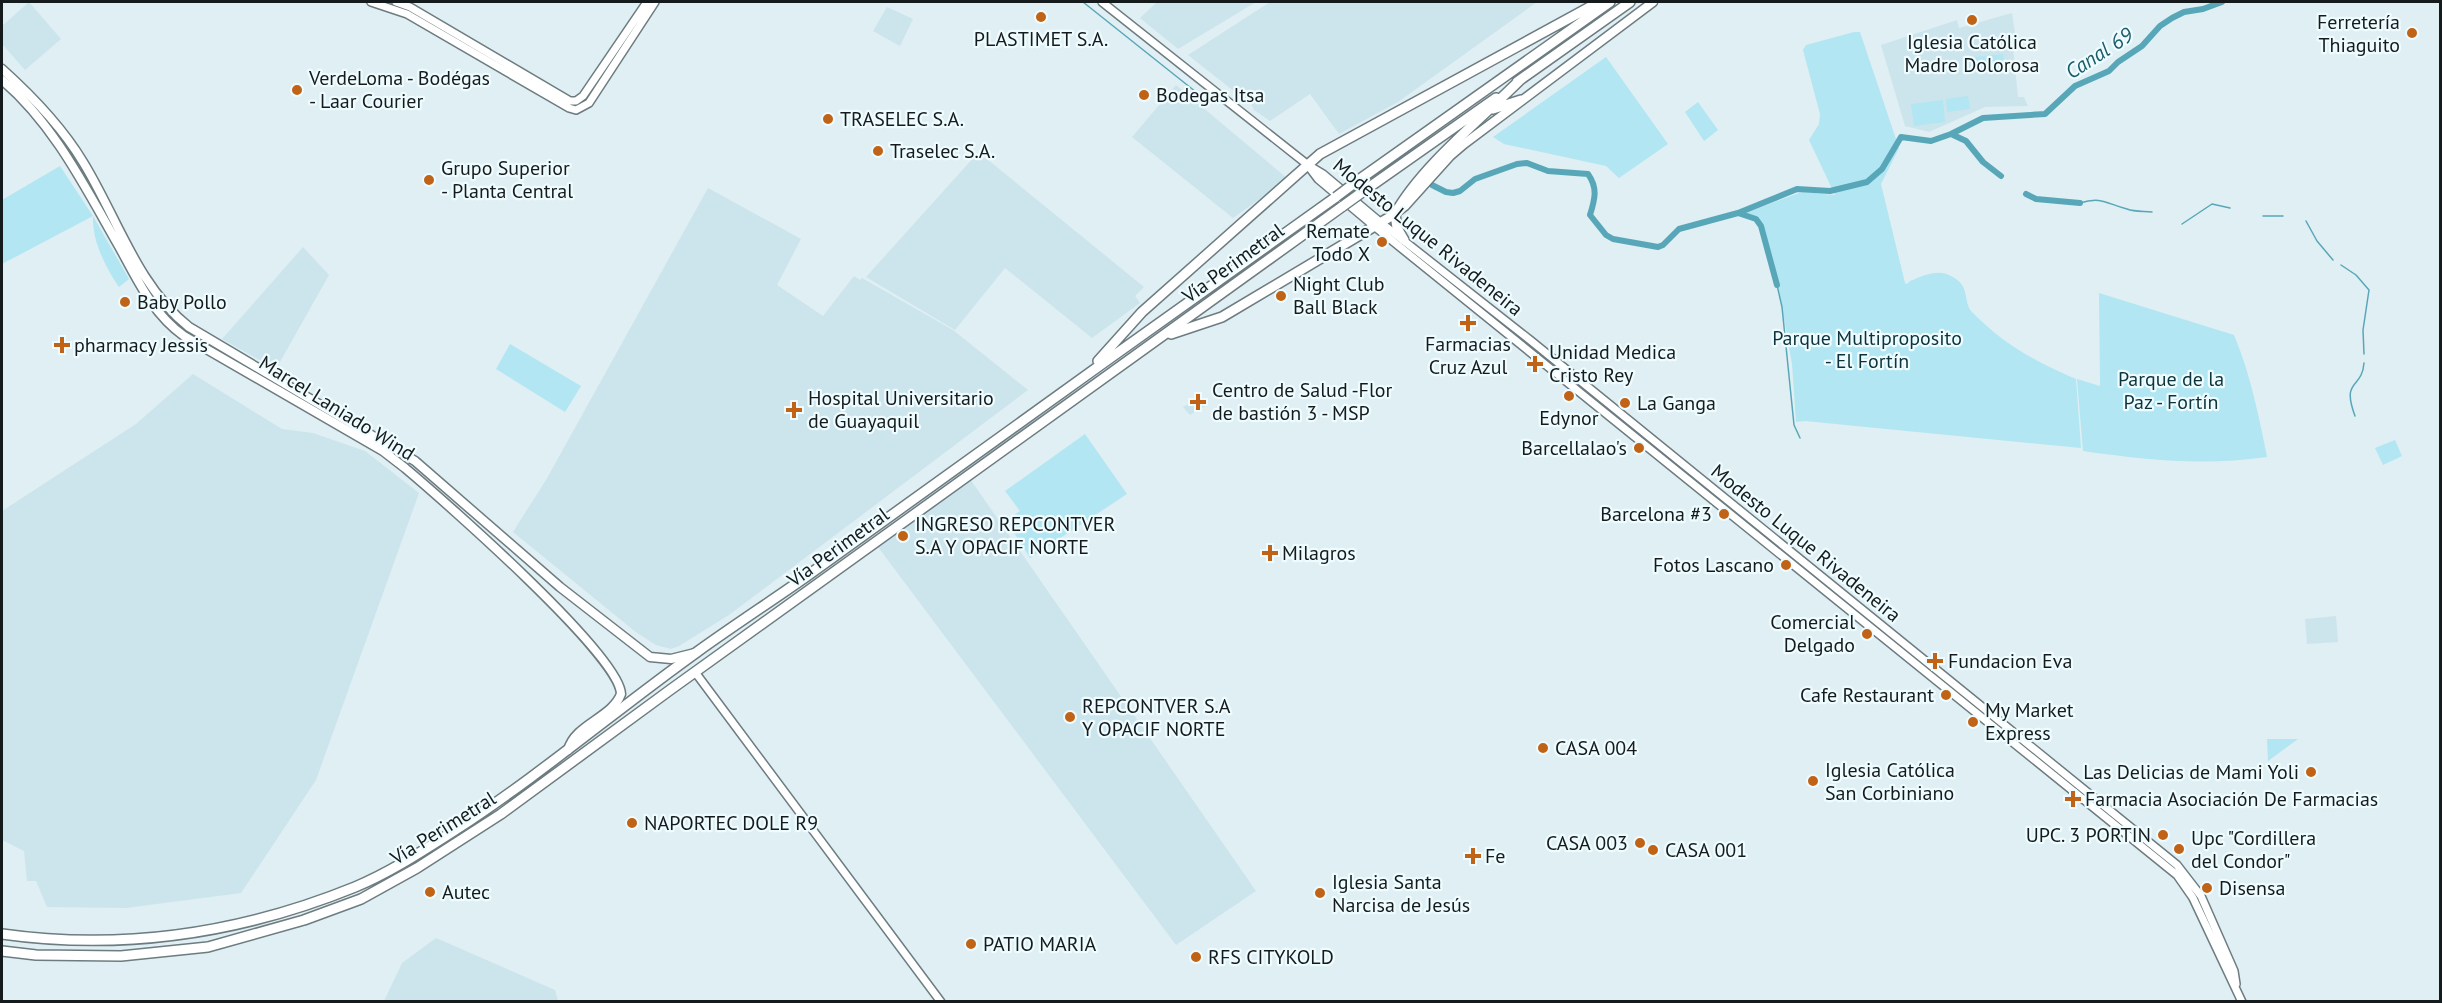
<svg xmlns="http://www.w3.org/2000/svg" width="2442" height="1003" font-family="'PT Sans',sans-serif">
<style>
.built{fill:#cce5ec}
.green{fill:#b2e6f2}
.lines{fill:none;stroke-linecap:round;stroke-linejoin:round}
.stream{stroke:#58a7b9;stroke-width:1.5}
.canal{stroke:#58a7b9;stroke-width:6}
.tertiary-casing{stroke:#6d7c80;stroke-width:10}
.secondary-casing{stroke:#6d7c80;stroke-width:11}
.trunk-casing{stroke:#6d7c80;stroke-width:12}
.tertiary{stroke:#fff;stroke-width:7}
.secondary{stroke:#fff;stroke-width:8}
.trunk{stroke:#fff;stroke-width:9}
.trunk-bridge-casing{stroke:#6d7c80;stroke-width:12;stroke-linecap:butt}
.trunk-bridge{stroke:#fff;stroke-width:9}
.poi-dot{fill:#c06316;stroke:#eefcff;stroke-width:2}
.labels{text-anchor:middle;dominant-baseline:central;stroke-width:4.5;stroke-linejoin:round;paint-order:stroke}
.poi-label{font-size:20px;fill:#151b1c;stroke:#eefcff;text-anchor:start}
.street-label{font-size:20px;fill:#151b1c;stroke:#eefcff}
.park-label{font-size:20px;fill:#0c333b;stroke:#eefcff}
.water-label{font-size:21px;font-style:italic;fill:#195b68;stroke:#eefcff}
</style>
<rect width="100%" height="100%" fill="#dfeff3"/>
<path class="built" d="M 29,2 L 61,39 L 25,70 L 2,44 L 2,26 Z
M 1157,2 L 1256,2 L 1178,49 L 1140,18 Z
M 1270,2 L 1537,2 L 1398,102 L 1339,134 L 1310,94 L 1270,121 L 1254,110 L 1250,101 L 1245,100 L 1188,55 Z
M 887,7 L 913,19 L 900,46 L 873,31 Z
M 2012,13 L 2017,47 L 2013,48 L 2018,97 L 2024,97 L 2028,106 L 1985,107 L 1929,132 L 1905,126 L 1881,45 L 1957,20 L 1959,28 Z
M 1176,85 L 1288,179 L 1233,218 L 1132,137 Z
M 975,156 L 987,159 L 1144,287 L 1135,296 L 1140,303 L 1092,338 L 1005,268 L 955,330 L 866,277 Z
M 708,188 L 801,239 L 777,285 L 823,316 L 854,276 L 860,280 L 862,278 L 953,330 L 1028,390 L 729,615 L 679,646 L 671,649 L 656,645 L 637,633 L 513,532 L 546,480 Z
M 303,247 L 329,275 L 276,369 L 222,339 Z
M 193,374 L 282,429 L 313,433 L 365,451 L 419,493 L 316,780 L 241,893 L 126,908 L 47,907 L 36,881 L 27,881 L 24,851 L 2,840 L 2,511 L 136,424 Z
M 1199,394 L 1207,405 L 1190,415 L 1183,407 L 1195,400 L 1194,397 Z
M 968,476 L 1256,891 L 1176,945 L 875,543 Z
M 2336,616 L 2338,642 L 2307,644 L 2305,619 Z
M 436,938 L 555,990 L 558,1001 L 384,1001 L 402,963 Z"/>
<path class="green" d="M 1854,32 L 1860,32 L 1899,148 L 1881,184 L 1905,283 L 1907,284 L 1910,281 C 1922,276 1937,269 1949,275 C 1972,285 1962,301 1972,312 C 2003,344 2036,362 2076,379 L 2081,448 L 1805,421 L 1796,422 L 1792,364 L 1774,262 L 1762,224 L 1756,217 L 1745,213 L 1802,192 L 1835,195 L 1809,140 L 1819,124 L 1820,114 L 1803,50 L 1806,45 Z
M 2003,54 L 2005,69 L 1977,72 L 1975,57 Z
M 1606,57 L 1668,144 L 1619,178 L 1606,166 L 1504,144 L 1493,137 Z
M 1968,96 L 1970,109 L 1947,112 L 1946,99 Z
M 1943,100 L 1945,122 L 1914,126 L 1911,104 Z
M 1698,102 L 1718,130 L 1704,141 L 1685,112 Z
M 60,166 L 93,216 L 129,279 L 119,287 C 105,267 92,240 93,216 L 2,264 L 2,200 Z
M 2099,293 L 2234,335 C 2250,373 2259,416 2267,457 C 2202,466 2147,460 2083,451 L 2077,379 L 2100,386 Z
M 510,344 L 581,386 L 565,412 L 496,369 Z
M 1085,434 L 1127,494 L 1030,558 L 1006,520 L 1020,511 L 1005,491 Z
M 2395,440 L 2402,456 L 2383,465 L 2375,448 Z
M 2267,739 L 2298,739 L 2268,761 Z"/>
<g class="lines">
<path class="stream" d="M 1083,2 L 1196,92
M 2080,203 C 2102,196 2107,204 2127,209 C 2135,212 2144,211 2152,212
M 2263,216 L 2283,216
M 2306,221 L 2317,241 L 2333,260
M 2182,224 L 2212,204 L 2230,208
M 2341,265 L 2356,275 L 2369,290 L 2363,330 L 2364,354
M 1777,285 L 1782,307 L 1794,425 L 1800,438
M 2355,416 C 2341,378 2362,390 2364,363"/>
<path class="canal" d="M 1951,134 L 1966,141 L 1983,162 L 2001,176
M 1432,185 L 1446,192 L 1453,193 L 1460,191 L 1475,179 L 1517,164 L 1527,163 L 1548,171 L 1588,174 C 1598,188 1595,199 1590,215 L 1606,235 L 1613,239 L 1658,247 L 1663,245 L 1679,229 L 1738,213 L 1797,189 L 1830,191 L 1867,182 L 1882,169 L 1901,137 L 1931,141 L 1951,134 L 1983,118 L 2045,114 L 2075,86 L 2109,71 L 2118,62 L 2142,46 L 2160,26 L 2172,18 L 2184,12 L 2203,9 L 2222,2
M 2026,194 L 2036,199 L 2080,203
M 1738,213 L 1756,219 L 1761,226 L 1777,285"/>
<g class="tertiary-casing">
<path id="tertiary" d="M 371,2 L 407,14 L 569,108 L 576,110 L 589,103 L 655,2
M 396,2 L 410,7 L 570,101 L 576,101 L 583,96 L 647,2
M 1102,2 L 1308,165 L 1323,174 L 1380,222 L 1530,340 L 2177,865 L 2201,896 L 2234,971 L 2236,984
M 1309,167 L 1318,179 L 1374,226 L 2177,875 L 2193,898 L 2242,1002
M 695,672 L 941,1002"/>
</g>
<g class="secondary-casing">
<path id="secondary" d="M 2,69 C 32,96 62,127 83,162 C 117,217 137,286 189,327 L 415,461 L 560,587 L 650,657 L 671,659 L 695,653
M 2,80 C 55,125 86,189 120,248 C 138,281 153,314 184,336 L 383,451 L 405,468 C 442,499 620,655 621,694 C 612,718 575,724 568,750
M 1397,212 L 1405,206 L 1450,156 L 1464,144 L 1653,2"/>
</g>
<g class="trunk-casing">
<path id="trunk" d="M 1517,82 L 1630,2
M 1493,109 L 1521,100
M 1360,179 L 1610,2
M 1368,188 L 1496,98
M 1395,214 L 1397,228 L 1404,240
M 1171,334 L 1222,317 L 1395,214 C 1422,166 1480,120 1520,80
M 1098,361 L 1142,312 L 1320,154 L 1599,2
M 2,934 C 123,951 242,933 355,887 C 391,872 424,850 457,829 C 540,775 616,710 697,652 C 733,626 770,602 807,576 C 983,450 1159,322 1336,197
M 2,951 L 36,955 L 121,956 L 208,947 L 304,920 L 361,899 L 417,868 L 501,814 L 670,690 L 1343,206"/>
</g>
<use href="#tertiary" class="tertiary"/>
<use href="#secondary" class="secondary"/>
<use href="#trunk" class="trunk"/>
<g class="trunk-bridge-casing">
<path id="trunk-bridge" d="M 1336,197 L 1360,179
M 1343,206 L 1368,188"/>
</g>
<use href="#trunk-bridge" class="trunk-bridge"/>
</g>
<g class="poi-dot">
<circle cx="1041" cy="17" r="6"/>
<circle cx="1972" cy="20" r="6"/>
<circle cx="2412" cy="33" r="6"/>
<circle cx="297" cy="90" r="6"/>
<circle cx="1144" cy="95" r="6"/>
<circle cx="828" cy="119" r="6"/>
<circle cx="878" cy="151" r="6"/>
<circle cx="429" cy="180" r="6"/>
<circle cx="1382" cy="242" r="6"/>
<circle cx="1281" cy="296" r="6"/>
<circle cx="125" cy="302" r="6"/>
<path d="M1465 314h6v6h6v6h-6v6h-6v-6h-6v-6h6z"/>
<path d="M59 336h6v6h6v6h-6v6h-6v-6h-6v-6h6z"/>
<path d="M1532 355h6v6h6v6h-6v6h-6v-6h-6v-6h6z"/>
<circle cx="1569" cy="396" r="6"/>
<path d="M1195 393h6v6h6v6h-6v6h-6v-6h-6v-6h6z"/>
<circle cx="1625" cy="403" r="6"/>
<path d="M791 401h6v6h6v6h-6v6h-6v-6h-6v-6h6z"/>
<circle cx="1639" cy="448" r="6"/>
<circle cx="1724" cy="514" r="6"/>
<circle cx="903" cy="536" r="6"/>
<path d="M1267 544h6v6h6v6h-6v6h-6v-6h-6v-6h6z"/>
<circle cx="1786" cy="565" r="6"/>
<circle cx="1867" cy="634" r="6"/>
<path d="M1932 652h6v6h6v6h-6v6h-6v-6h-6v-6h6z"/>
<circle cx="1946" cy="695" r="6"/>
<circle cx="1070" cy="717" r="6"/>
<circle cx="1973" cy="722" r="6"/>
<circle cx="1543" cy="748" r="6"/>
<circle cx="2311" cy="772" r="6"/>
<circle cx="1813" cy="781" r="6"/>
<path d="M2070 790h6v6h6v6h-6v6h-6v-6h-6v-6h6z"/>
<circle cx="632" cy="823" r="6"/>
<circle cx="2163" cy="835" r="6"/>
<circle cx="1640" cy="843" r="6"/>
<circle cx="2179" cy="849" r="6"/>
<circle cx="1653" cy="850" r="6"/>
<path d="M1470 847h6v6h6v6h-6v6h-6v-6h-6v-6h6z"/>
<circle cx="2207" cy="888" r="6"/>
<circle cx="430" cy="892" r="6"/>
<circle cx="1320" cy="893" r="6"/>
<circle cx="971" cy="944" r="6"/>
<circle cx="1196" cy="957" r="6"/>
</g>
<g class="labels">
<g class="poi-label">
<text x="2400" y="22" text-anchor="end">Ferretería<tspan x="2400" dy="23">Thiaguito</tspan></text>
<text x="1041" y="39" text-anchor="middle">PLASTIMET S.A.</text>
<text x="1972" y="42" text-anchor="middle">Iglesia Católica<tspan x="1972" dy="23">Madre Dolorosa</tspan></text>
<text x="309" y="78">VerdeLoma - Bodégas<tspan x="309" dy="23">- Laar Courier</tspan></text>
<text x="1156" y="95">Bodegas Itsa</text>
<text x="840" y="119">TRASELEC S.A.</text>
<text x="890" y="151">Traselec S.A.</text>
<text x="441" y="168">Grupo Superior<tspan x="441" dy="23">- Planta Central</tspan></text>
<text x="1370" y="231" text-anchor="end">Remate<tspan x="1370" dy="23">Todo X</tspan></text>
<text x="1293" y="284">Night Club<tspan x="1293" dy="23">Ball Black</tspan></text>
<text x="137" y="302">Baby Pollo</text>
<text x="1468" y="344" text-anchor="middle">Farmacias<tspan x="1468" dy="23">Cruz Azul</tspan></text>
<text x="74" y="345">pharmacy Jessis</text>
<text x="1549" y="352">Unidad Medica<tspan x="1549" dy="23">Cristo Rey</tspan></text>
<text x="1212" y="390">Centro de Salud -Flor<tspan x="1212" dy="23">de bastión 3 - MSP</tspan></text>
<text x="808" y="398">Hospital Universitario<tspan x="808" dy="23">de Guayaquil</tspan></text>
<text x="1637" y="403">La Ganga</text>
<text x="1569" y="418" text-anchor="middle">Edynor</text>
<text x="1627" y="448" text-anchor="end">Barcellalao's</text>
<text x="1712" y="514" text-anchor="end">Barcelona #3</text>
<text x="915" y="524">INGRESO REPCONTVER<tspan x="915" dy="23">S.A Y OPACIF NORTE</tspan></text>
<text x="1282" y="553">Milagros</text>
<text x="1774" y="565" text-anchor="end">Fotos Lascano</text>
<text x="1855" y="622" text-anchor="end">Comercial<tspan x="1855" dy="23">Delgado</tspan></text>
<text x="1948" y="661">Fundacion Eva</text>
<text x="1934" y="695" text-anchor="end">Cafe Restaurant</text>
<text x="1082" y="706">REPCONTVER S.A<tspan x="1082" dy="23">Y OPACIF NORTE</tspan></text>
<text x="1985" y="710">My Market<tspan x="1985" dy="23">Express</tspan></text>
<text x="1555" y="748">CASA 004</text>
<text x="1825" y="770">Iglesia Católica<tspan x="1825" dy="23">San Corbiniano</tspan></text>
<text x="2299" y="772" text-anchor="end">Las Delicias de Mami Yoli</text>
<text x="2085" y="799">Farmacia Asociación De Farmacias</text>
<text x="644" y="823">NAPORTEC DOLE R9</text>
<text x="2151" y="835" text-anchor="end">UPC. 3 PORTIN</text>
<text x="2191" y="838">Upc "Cordillera<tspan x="2191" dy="23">del Condor"</tspan></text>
<text x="1628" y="843" text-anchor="end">CASA 003</text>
<text x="1665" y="850">CASA 001</text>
<text x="1485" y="856">Fe</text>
<text x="1332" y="882">Iglesia Santa<tspan x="1332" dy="23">Narcisa de Jesús</tspan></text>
<text x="2219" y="888">Disensa</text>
<text x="442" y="892">Autec</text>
<text x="983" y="944">PATIO MARIA</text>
<text x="1208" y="957">RFS CITYKOLD</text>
</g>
<g class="street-label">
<text transform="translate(1428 237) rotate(39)">Modesto Luque Rivadeneira</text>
<text transform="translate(1233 263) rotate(-36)">Vía Perimetral</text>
<text transform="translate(337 408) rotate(32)">Marcel Laniado Wind</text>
<text transform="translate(1806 543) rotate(39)">Modesto Luque Rivadeneira</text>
<text transform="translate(838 547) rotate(-36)">Vía Perimetral</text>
<text transform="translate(443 828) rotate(-32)">Vía Perimetral</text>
</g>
<g class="park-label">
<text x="1867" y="338">Parque Multiproposito<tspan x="1867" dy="23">- El Fortín</tspan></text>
<text x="2171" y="379">Parque de la<tspan x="2171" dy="23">Paz - Fortín</tspan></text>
</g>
<g class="water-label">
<text transform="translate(2099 53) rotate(-33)">Canal 69</text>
</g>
</g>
<rect width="2442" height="1003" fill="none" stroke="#151b1c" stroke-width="6"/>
</svg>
